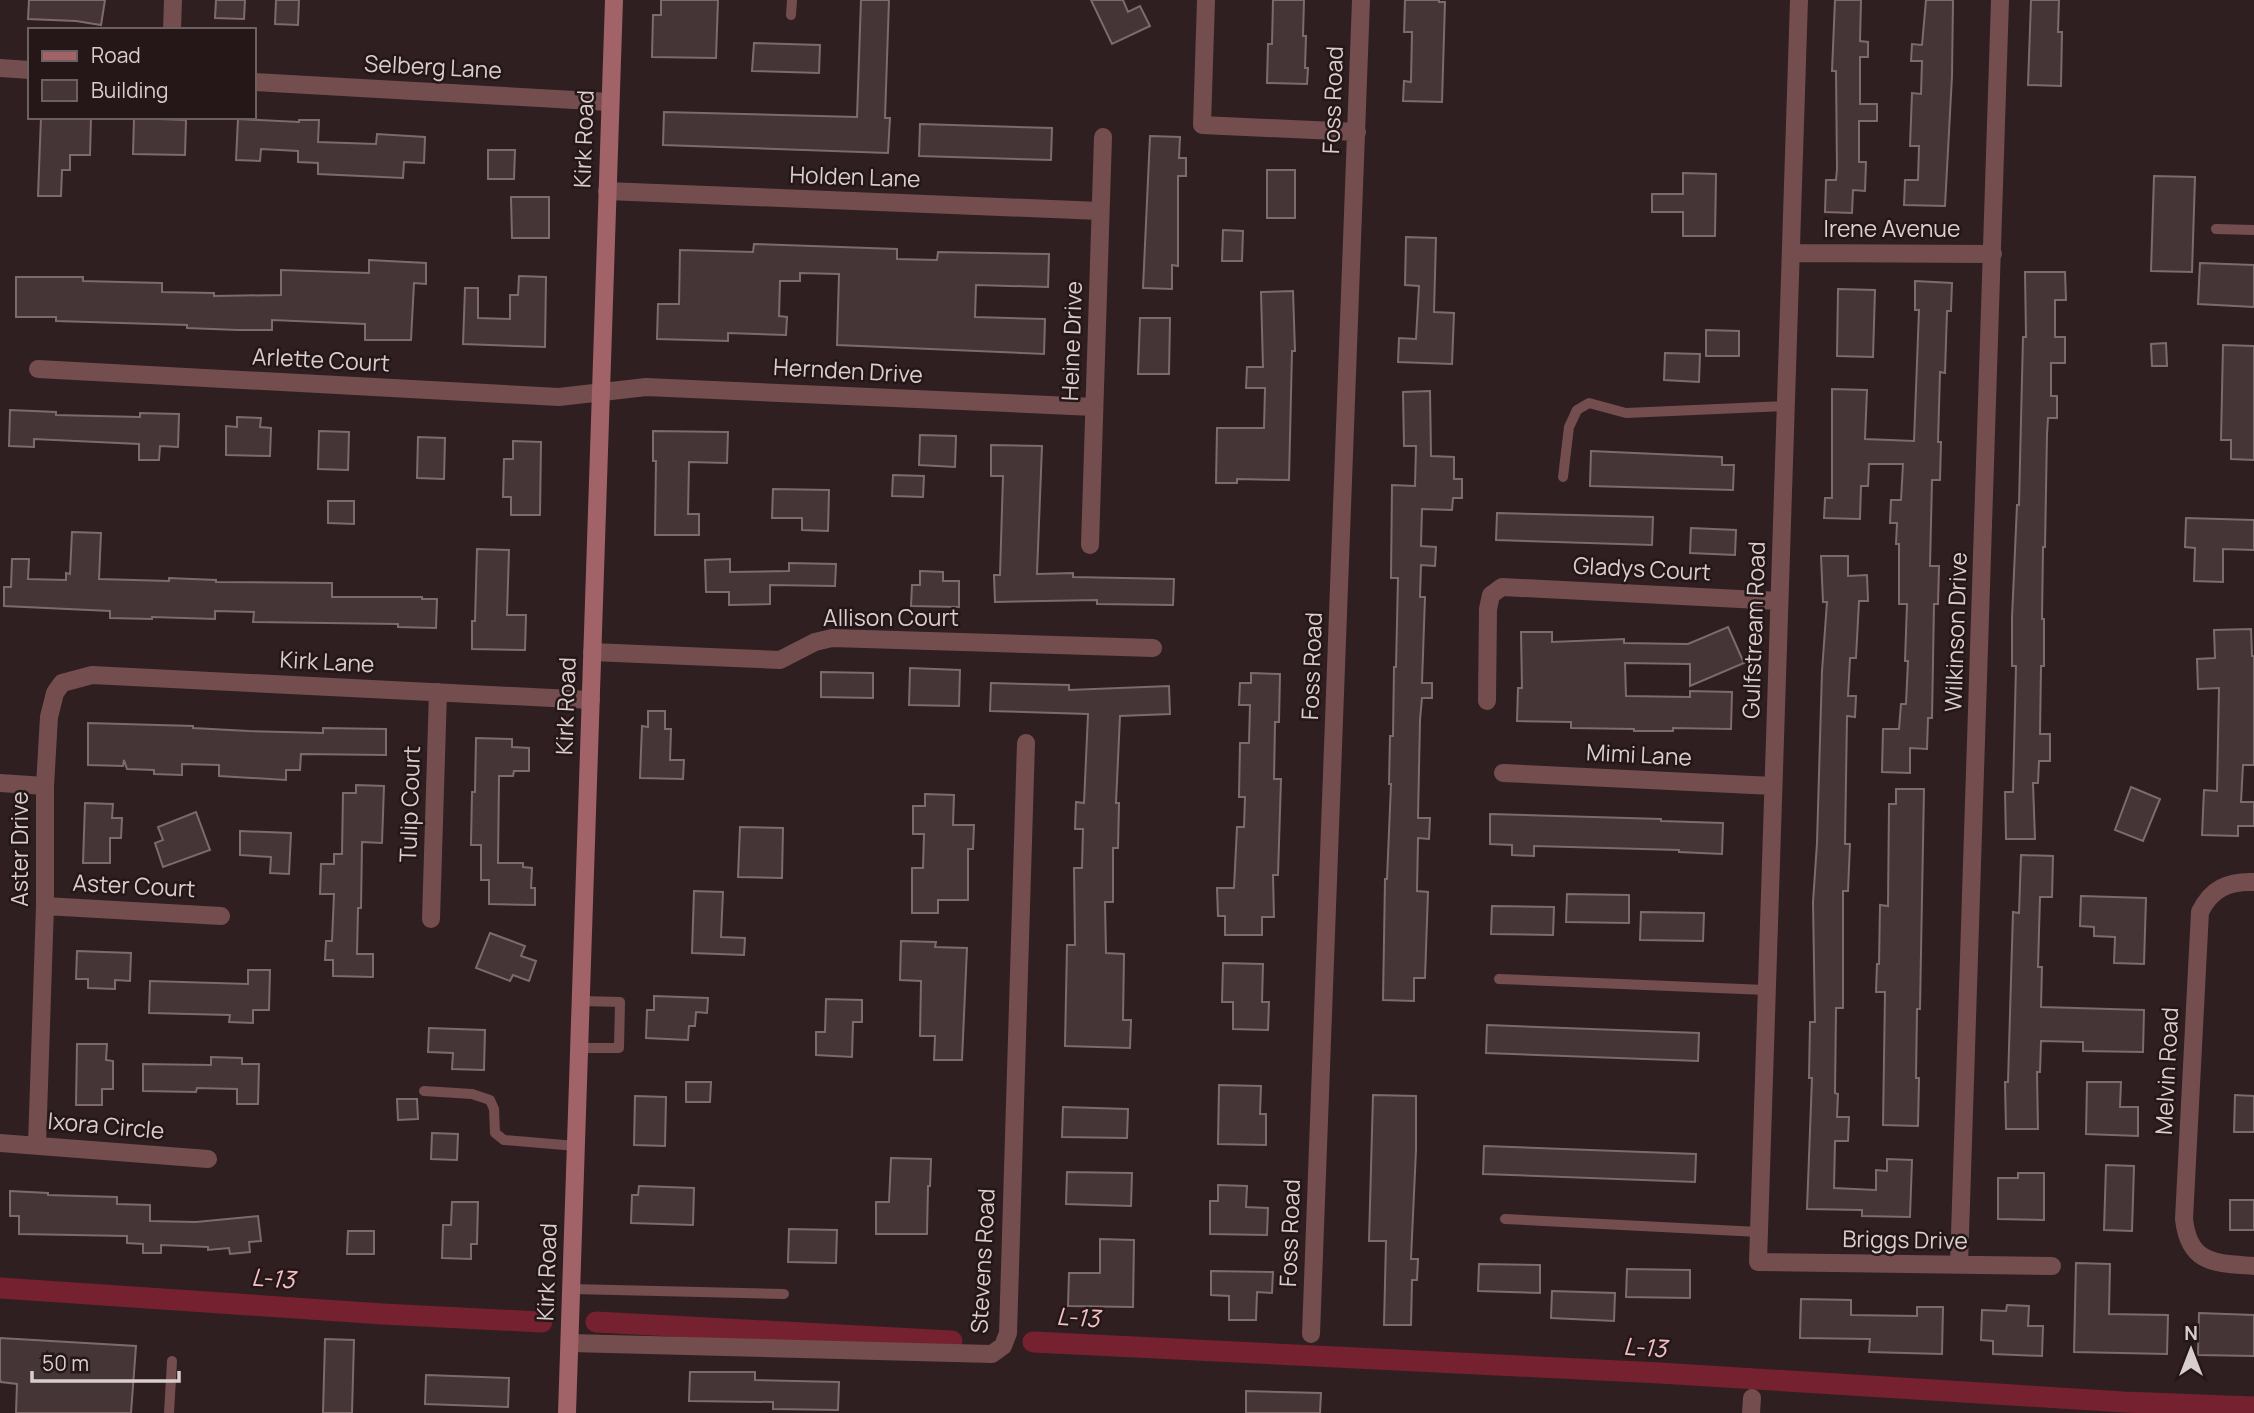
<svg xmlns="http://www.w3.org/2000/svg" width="2254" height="1413" viewBox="0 0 2254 1413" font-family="Manrope,sans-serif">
	<rect width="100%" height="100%" fill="#2f1f20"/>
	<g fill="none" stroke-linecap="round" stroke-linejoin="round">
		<path stroke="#76212f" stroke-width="21" d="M0,1288L383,1314L542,1322
			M596,1322L952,1341
			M1033,1342L1660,1373L2124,1402L2254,1407"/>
	</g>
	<path fill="#463536" stroke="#7e6a6b" stroke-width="2" d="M29,0H105L101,25L76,21L28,19Z
		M216,0H245L244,19L215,18Z
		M276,0H299L298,25L275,24Z
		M661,0H718L716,58L652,57L653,15H661Z
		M861,0H889L885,118H890L888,153L663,145L664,112L857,117Z
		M1091,0H1123L1128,12L1140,6L1150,26L1112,44Z
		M1273,0H1304L1303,36H1306L1305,68H1308L1307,84L1267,83L1268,44H1272Z
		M1405,0H1439V2H1445L1442,102L1403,101L1404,81L1411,82L1412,32H1404Z
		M1835,0H1861L1860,41L1868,42V57H1860V104H1877V121H1859V162H1866L1865,191L1853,190L1852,213L1825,212L1826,180H1836L1837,169L1836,71H1832Z
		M1926,0H1953L1952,76L1945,206L1904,205L1905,180H1918L1919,146H1910L1912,93L1921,94L1922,61H1911L1912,44L1922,45Z
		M2031,0H2059L2058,32H2062L2061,86L2028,85Z
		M754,43L820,45L819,73L752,71Z
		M41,117H91L90,155H70V170H62L61,196H38Z
		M134,118L186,120L185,155L133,154Z
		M238,119L299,122V120H319L318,142L376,144L377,134L425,137L424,163L404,162L403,178L318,174V163L298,162V151L261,149L260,161L236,160Z
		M920,124L1052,128L1051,160L919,156Z
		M1150,136L1180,137L1179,158H1186V176H1178V266L1172,265V289L1143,288Z
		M488,150H515L514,179H488Z
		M1267,170H1295V218H1267Z
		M1683,173L1716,174L1715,236H1683V212H1652V194H1683Z
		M2154,176L2195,177L2192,272L2151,271Z
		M511,197H549V238H512Z
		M1223,230L1243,231L1242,261H1222Z
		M1406,237L1436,238L1434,312L1454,313L1452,364L1398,362L1399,338L1416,339L1419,286L1405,285Z
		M754,244L897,249V259L937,260L938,252L1049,254L1048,287L976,285L975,317L1045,319L1044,354L837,345L839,274L800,273V281H780L779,316L787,317L786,335L728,333V341L657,339L658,304H679L680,250L753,252Z
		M369,260L426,263V284L414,283L411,340H365V324L272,320V330H238L187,328V325L56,321V317H16V277H83V281L162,283V292L214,293V296L281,295V270L369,273Z
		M2200,263L2254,265V307L2198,304Z
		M2025,272H2065L2066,300H2055V337H2065V363H2051V396H2057V418H2048L2047,434L2045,547H2043L2042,619H2044V666H2041L2040,734H2050V761H2039L2038,783H2033L2035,839H2006L2005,792H2013L2016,666H2012V618L2017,505H2019L2023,337H2026Z
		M519,276L546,277L545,347L463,344L465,288H478V318L510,319V295H518Z
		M1915,281L1952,283L1951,311H1947L1945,373L1940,372L1938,442H1941L1940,480H1932L1930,566H1939L1938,604H1934L1932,718H1928L1927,749L1910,748V773L1882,772L1883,729H1899L1901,704H1906L1908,661H1905L1907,604H1899V544H1896L1897,523H1890L1891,500H1901L1903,464H1869L1868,486H1861L1860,519L1824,518L1825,498H1832V389L1867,390L1865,439L1914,441L1919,310H1915Z
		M1838,289L1875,290L1873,357L1837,356Z
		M1293,291L1295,351H1292L1289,480L1237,479V483H1216L1217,428H1264L1265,388H1246L1247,367H1263L1261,292Z
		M1140,318H1170L1169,374H1138Z
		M1706,330L1739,331V356H1706Z
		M2166,343L2167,366H2152L2151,344Z
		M2223,345L2254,346V460L2231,459V440H2221Z
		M1665,353L1700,354L1699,382L1664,380Z
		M1430,391L1431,456L1454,457V479H1462V498H1453L1452,510L1422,509L1421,546L1436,547L1435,566L1421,565L1420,597H1425L1422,683H1432V698H1422L1420,720L1418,818H1430L1429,839L1418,838L1417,891L1428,892L1425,978H1414V1001L1383,1000L1385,879H1387L1391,784H1389L1390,736H1393L1394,667H1396L1398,578H1391L1392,485L1415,486L1416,446H1404L1403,392Z
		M10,410L56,412V415L140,417V413L179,414L178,447L160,446L159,460H139V444L34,439V447L9,446Z
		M237,417L261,418L260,427L271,428L270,456L226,455V426L237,427Z
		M319,431L349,432L348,470L318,469Z
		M653,431L728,432L727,463L689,462L688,514H699V535H655L656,461H653Z
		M920,435L956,436L955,467L919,465Z
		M418,437L445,438L444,479L417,478Z
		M513,441L541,442L540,515H511V497H503L504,459H513Z
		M991,445L1042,446L1037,574L1073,573V577L1174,579L1173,605L1097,604V600L995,602L994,575H1000L1003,476H991Z
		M1591,451L1722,457V465H1734L1733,490L1590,486Z
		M893,475L924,476L923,497L892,496Z
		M773,489L829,490L828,531L802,530V518H772Z
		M328,501H354V524L328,523Z
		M1497,513L1653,517L1652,545L1496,540Z
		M2186,518L2254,520V550L2223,549V582L2194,581L2195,548L2185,547Z
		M1691,528L1736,530L1735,555L1690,553Z
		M72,532L101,533L99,579L169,581V578L216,580V582L332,583V597H422V599H437L436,628L398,627V624L253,622L254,612L215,611V619L152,617V619L110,618V611L4,606V587H11L12,559H29L28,579L66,580V573L70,574Z
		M477,549L509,550L507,615H526L525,650L472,649V621H475Z
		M1821,556H1848V576L1867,575L1868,601H1859L1856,658H1850L1848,696H1856L1855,717L1847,716L1845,844H1850L1848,891H1843V1008H1836L1835,1093L1838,1094L1837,1117H1849L1848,1141H1835L1834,1188L1876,1190V1170L1887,1171V1159L1912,1160L1910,1217L1862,1216V1210L1807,1209L1812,1078H1809L1810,1022H1815L1813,902L1817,843L1822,671L1827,602H1823Z
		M730,559V572L789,571V563L836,564L835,586L770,585V604L729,605V592H706L705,560Z
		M920,571L943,572V581H959V607L911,606L912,585H920Z
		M1728,627L1744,663L1690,686V664L1625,663L1626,696L1690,697V691L1732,692L1731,729L1673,728V731H1634V729L1571,728V722L1517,721L1518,688H1522L1521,632H1552V642L1624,639V643L1688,644Z
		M2251,629L2252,656H2254V765H2243L2241,802H2254V826H2238V836L2202,835L2204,790L2217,791L2219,688L2198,689L2197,659L2215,658L2214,630Z
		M910,668L960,670L959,706L909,705Z
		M821,672L873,673V698L821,697Z
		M1251,673L1280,674L1279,722H1275L1274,779H1281L1278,875H1273L1274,917H1262V935H1225V916H1218L1217,888H1234L1237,827H1244L1245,797H1239L1240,743H1249L1250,705H1239L1240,683H1251Z
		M991,683L1069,685V690L1169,686L1170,714L1120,716L1116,803H1119L1118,848H1113V902H1105L1106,953L1124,954L1123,1020H1131L1130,1048L1065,1046L1067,945H1075L1074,868H1082L1083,829H1075L1076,802L1084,803L1088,714L990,711Z
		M648,711H665V729H671L670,760H684L683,779L640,778L642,726L648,727Z
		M88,723L193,726V728L249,731L323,733V728L386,729V755L301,754L300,770H286V780L219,776V765L182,764V775L154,774V770L127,769L124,760L123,766L88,765Z
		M476,738L512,739V747L529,748V771H514L513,776H499L498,863H523V867L532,868L531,888H535V905L489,904V880H481V845H471L472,792H475Z
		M356,785L384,786L382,843L362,842L361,908H358L357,954H373V977L333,976V960H325L326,941H332L334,894H320L321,864H334V854H342L343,793H356Z
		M2131,787L2160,799L2143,841L2115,830Z
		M1896,789H1924L1921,952L1920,1009H1917L1916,1078H1919L1918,1126L1883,1125L1885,992H1876L1877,964H1879L1880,905L1888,906L1889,804H1896Z
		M925,794L954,795L953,825H974L973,849H968V900H938V913H912V868H923L924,834H913V806H925Z
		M85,803L113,804L112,818H122L121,838H110V863H83Z
		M196,812L210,850L163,867L155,843L163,840L158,827Z
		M1490,814L1661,819V821L1723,823L1722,854L1679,852V850L1534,846V856L1512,855V845L1490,844Z
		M740,827L783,828L782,878L738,877Z
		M240,831L291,833L289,874L270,873L271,857L240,855Z
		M2021,855L2053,856L2052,897H2040L2038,967H2042L2041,1007L2144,1010L2143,1052L2083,1051V1042L2041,1041L2040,1072H2037L2038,1129H2006L2005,1082H2008L2013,912L2019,913Z
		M694,891L723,892L721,937L745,938L744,955L692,953Z
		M1567,894L1629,895V923L1566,922Z
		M2081,896L2146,898L2144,964L2114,963L2115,937L2094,936V927L2080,926Z
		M1492,906L1554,907L1553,935L1491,934Z
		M1641,912L1704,913L1703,941L1640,940Z
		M490,933L525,946L521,956L536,961L529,981L513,975L510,981L476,968Z
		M901,941L936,942L935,947L967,948L962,1060H934L935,1036H920L921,981L900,980Z
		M77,951L131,953L130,981L115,980V989L88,988V979H76Z
		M1223,963L1263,964L1262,1002H1269L1268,1030L1233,1029V1002H1222Z
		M248,970H270L269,1010H253V1023L229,1022L230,1015L149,1013L150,981L248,984Z
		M654,996L708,998L707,1013L696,1012L695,1026H689L688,1040L646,1038L647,1010H654Z
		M826,999L862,1000V1022H853L852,1057L816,1055V1032H825Z
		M1487,1025L1699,1033L1698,1061L1486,1053Z
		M429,1028L485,1030L484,1070L452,1069L453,1053L428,1052Z
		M77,1044H107L106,1060L113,1061V1089H102V1105H76Z
		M211,1057L242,1058V1064H259L258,1104H237V1089L197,1088L196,1092L143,1091V1064L211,1065Z
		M686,1082H711L710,1102H686Z
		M2087,1082H2121L2120,1107H2138V1136L2086,1134Z
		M1219,1085L1261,1086L1260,1114H1266V1145L1218,1144Z
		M1373,1095L1416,1096V1150L1411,1259H1418L1417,1280H1412L1411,1325H1384L1386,1241H1369Z
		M2235,1095L2254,1096V1132H2234Z
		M635,1096L666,1097L665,1146L634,1145Z
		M397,1099H417L418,1119L398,1120Z
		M1063,1107L1128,1109L1127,1138L1062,1137Z
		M432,1133L458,1134L457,1160L431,1159Z
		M1484,1146L1696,1154L1695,1182L1483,1174Z
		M891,1158L931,1159L930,1186H928L927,1234H876V1202H889Z
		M2106,1165L2134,1166L2132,1231L2104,1230Z
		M1067,1172L1132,1173L1131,1206L1066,1204Z
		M2018,1173H2044V1220L1998,1219V1178H2018Z
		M1218,1185L1247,1186L1246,1207L1268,1208L1267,1235L1210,1234V1201H1218Z
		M639,1186L694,1188L693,1225L631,1223L632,1195H638Z
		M10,1191L48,1193V1195L117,1197V1204L150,1205V1221L196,1222L258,1216L261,1241L249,1242L250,1252L230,1254L229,1248L208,1250V1247L161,1245V1253H143V1244L127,1243V1236L19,1234V1216H10Z
		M2230,1200H2254V1230H2230Z
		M452,1202H478L477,1244H471V1259L442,1258L443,1225H451Z
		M789,1229L837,1230L836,1263L788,1262Z
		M348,1231H374V1254H347Z
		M1100,1239L1134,1240L1133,1307L1068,1306L1069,1273H1100Z
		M2076,1263L2110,1264L2109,1314L2168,1315L2167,1354L2074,1352Z
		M1479,1264L1540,1265V1293L1478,1291Z
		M1627,1269L1690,1270V1298L1626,1297Z
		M1211,1271L1273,1272L1272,1293L1257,1292L1256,1320H1229V1296L1211,1295Z
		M1552,1291L1615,1293L1614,1321L1551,1318Z
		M1801,1299L1851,1300V1315L1917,1316V1307H1943L1942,1354L1869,1352L1870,1339L1800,1338Z
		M2007,1305L2029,1306L2028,1326H2043L2042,1356L1993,1354V1341L1981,1340L1982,1310L2006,1311Z
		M2199,1313L2254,1315V1356L2198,1355Z
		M0,1338L136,1346L131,1413H16L17,1384L1,1382L0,1379Z
		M325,1339L354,1340L352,1413H323Z
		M690,1372H755V1380L839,1382L838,1410L773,1409V1402L689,1401Z
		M426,1375L509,1378L508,1407L425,1404Z
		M1246,1391L1321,1393L1320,1413H1246Z"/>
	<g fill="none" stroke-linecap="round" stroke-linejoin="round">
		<path stroke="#744d4f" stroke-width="10" d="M791,15L792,0
			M2216,229L2254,230
			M1563,477L1569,427L1577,410L1589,403L1626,413L1786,406
			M1499,979L1766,990
			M579,1048H619L620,1002L581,1001
			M424,1091L472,1094L490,1100L494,1109L495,1133L504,1140L576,1146
			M1505,1219L1759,1232
			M571,1289L784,1294
			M169,1413L172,1361"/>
		<path stroke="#744d4f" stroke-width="18" d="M1206,0L1202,125L1357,132
			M1799,0L1758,1262L2052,1266
			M172,30L173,0
			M0,68L30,70
			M254,82L610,102
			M607,191L1100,211
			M1791,253L1993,254
			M38,369L559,397L646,387L1094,407
			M1090,545L1103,137
			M592,652L780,660L815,642L832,638L1153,648
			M1487,701L1488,609L1491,595L1502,587L1779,601
			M1503,773L1773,786
			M0,783L45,786
			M2254,882C2228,881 2211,889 2200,912L2184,1219C2189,1265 2216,1263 2254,1266
			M45,906L221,916
			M431,919L438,692
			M0,1143L208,1159
			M37,1145L45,906V786L49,717L55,693L62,683L92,675L591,700
			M1959,1265L2000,0
			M1311,1334L1361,0
			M570,1343L992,1354L1003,1346L1008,1333L1026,743
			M1751,1413L1752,1398"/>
		<path stroke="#a16367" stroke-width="18" d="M567,1413L614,0"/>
	</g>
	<g text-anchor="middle" stroke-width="5" stroke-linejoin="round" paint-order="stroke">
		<g font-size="23" fill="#d9cece" stroke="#251617">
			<text transform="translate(433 67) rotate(3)" y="8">Selberg Lane</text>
			<text transform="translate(1333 100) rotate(-88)" y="8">Foss Road</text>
			<text transform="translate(584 139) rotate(-88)" y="8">Kirk Road</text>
			<text transform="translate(855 177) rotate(2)" y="8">Holden Lane</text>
			<text x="1892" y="237">Irene Avenue</text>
			<text transform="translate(1072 341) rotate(-88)" y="8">Heine Drive</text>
			<text transform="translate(321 360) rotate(3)" y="8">Arlette Court</text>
			<text transform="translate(848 371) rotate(3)" y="8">Hernden Drive</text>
			<text transform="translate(1642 569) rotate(3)" y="8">Gladys Court</text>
			<text x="891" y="626">Allison Court</text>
			<text transform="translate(1754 630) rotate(-88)" y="8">Gulfstream Road</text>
			<text transform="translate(1956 632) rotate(-88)" y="8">Wilkinson Drive</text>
			<text transform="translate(327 662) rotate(3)" y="8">Kirk Lane</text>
			<text transform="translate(1312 666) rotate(-88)" y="8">Foss Road</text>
			<text transform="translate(566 706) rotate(-88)" y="8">Kirk Road</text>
			<text transform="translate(1639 755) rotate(3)" y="8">Mimi Lane</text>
			<text transform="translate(410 804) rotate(-88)" y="8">Tulip Court</text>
			<text transform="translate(20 849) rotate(-90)" y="8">Aster Drive</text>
			<text transform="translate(134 886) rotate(3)" y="8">Aster Court</text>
			<text transform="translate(2167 1071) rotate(-87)" y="8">Melvin Road</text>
			<text transform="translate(106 1126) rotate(5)" y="8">Ixora Circle</text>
			<text transform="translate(1290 1233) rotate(-88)" y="8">Foss Road</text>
			<text transform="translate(1905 1240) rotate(1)" y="8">Briggs Drive</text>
			<text transform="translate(983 1261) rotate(-87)" y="8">Stevens Road</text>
			<text transform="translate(547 1272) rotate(-88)" y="8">Kirk Road</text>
		</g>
		<g font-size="24" font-style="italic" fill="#f6c2c4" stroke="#251617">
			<text transform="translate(273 1279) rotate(4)" y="8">L-13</text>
			<text transform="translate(1078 1318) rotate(3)" y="8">L-13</text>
			<text transform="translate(1645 1348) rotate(3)" y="8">L-13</text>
		</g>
	</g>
	<rect x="28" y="28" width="228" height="91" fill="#251617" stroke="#6d6060" stroke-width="2"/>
	<rect x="42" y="51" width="35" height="10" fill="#a16367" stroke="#6d6060" stroke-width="2"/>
	<text x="91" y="63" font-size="21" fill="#d9cece">Road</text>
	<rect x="42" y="80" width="35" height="21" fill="#463536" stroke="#6d6060" stroke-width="2"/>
	<text x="91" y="98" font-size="21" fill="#d9cece">Building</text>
	<g transform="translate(2191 1350)" stroke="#251617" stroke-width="5" paint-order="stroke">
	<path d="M0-5L12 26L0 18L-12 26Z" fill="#d9cece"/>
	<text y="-10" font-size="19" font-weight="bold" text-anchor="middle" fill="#d9cece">N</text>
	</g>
	<path d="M32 1371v10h147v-10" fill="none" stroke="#d9cece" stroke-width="3.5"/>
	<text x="42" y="1371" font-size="21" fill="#d9cece" stroke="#251617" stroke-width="5" paint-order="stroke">50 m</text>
</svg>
